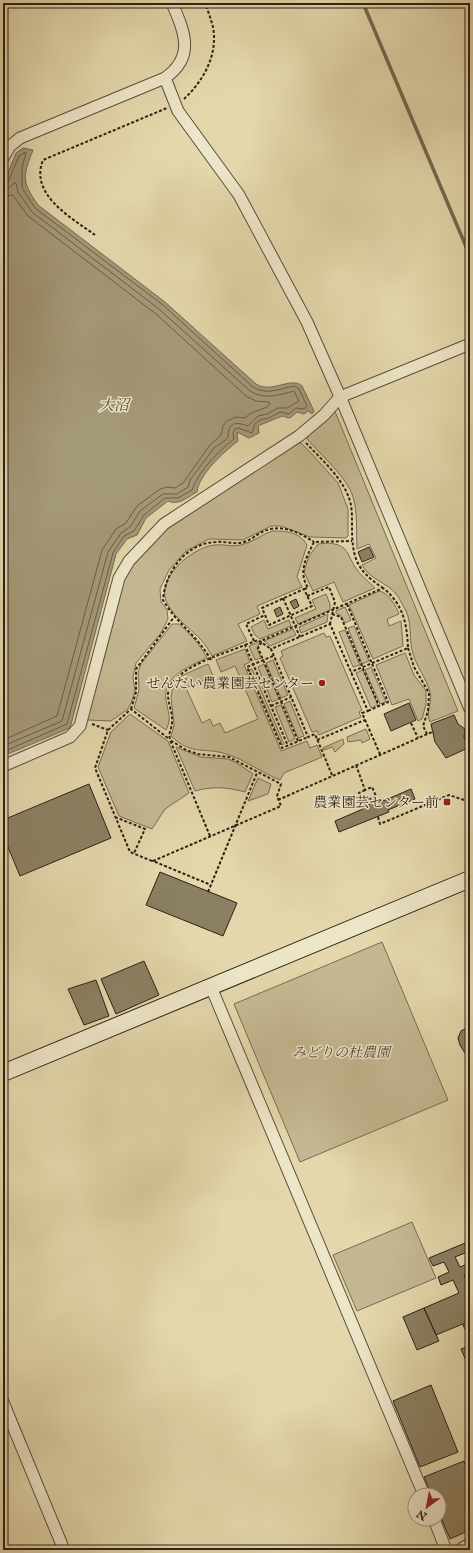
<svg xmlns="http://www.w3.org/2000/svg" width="473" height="1553" viewBox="0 0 473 1553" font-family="'IM FELL English','Noto Serif JP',serif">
	<rect width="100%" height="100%" fill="#e3d7ab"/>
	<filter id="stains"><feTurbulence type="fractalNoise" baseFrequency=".005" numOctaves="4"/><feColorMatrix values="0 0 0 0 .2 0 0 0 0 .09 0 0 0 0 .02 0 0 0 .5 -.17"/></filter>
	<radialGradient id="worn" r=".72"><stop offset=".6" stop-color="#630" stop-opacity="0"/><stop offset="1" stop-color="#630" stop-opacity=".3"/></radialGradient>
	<path fill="#c4b892" stroke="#786c54" d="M334,409L458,711L430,722C425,712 433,702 430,692C426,677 415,665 412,650C409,637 412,624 406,611C403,606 400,599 397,595C387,582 370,580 362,565L376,558L369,544L357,549C356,532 358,513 353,497C347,477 321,455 307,439L309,434Z
		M297,442L301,443L309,451L338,483L348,509V536L346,538L310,537L281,526H271L243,540L209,539L186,551L169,570L160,589L161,602L167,610L168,619L161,633L136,663L133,677L135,691L131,703L128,709L111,721L88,720L86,715L105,655L123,577L166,527Z
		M272,531C286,531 300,532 307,545L297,577L302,587L257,606L260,614L238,624L247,641L212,656C209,651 206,645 202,641C191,629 177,620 168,605C153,580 191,548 214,545C223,544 232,547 241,545C253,542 261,535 272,531Z
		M328,543C348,545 346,552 355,567C360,575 368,581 375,588L343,602L334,582L313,591L304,572L309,556L318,544Z
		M379,591C388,592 396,606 399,614L387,619L389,626L401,621L403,646L373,659L349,605Z
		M326,594L330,604V610L298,624L295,618L316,609L312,600Z
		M345,607L351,620L345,623L341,616L336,613V611Z
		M328,614L327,622L301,633L299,627Z
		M264,620L268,629L289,620L291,626L260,639L255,635L251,627Z
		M172,624H179C190,634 200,644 207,658C190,666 162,676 166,700C168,712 172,719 166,730L134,708L139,690L138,672L141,664Z
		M354,626L369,661L362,664L348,628Z
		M293,629L296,635L270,646L264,641Z
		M345,630L360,665L353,667L339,632Z
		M324,633L326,637L330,636L362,710L359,712L361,717L319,735L317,731L312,732L280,658L283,656L281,651Z
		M258,642L260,643L257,648L261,658L255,660L249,646Z
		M245,649L250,662L244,665L281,751L307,741L310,748L317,745L322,757L284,773L280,780C262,773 247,761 229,755C206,746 193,757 171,736L174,725L171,697L172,691L181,676L208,664L213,676L186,688L202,723L210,719L213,726L220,723L225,733L258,719L235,666L221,672L216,660Z
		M405,653L414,675L426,691V704L422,719L418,721L409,699L392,705L376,665Z
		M273,660L288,695L281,698L266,663Z
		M264,664L279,699L272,702L258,667Z
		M371,667L386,702L380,704L365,670Z
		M252,669L284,744L282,745L249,670Z
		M363,670L378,705L371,708L356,673Z
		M290,701L304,736L298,738L284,704Z
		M281,705L295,739L289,742L275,707Z
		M130,714L168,741L189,793L165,809L152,829L119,816L98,767L111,732Z
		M366,729L370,739L362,743L361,740L348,742L347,737Z
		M343,739L344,744L335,752L332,747L324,750L323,748Z
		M176,747L201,757L228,759L237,763L253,774L245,792C227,787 213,786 195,791Z
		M258,778L271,784L268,794L248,801Z
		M382,942L448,1100L300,1162L234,1004Z
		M412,1222L436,1278L357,1311L333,1255Z"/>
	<path fill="#a49978" stroke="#746950" d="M23,148L33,150C23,176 21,181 38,205L165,302L256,384C272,394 291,376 302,386L314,411L312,414L308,411L304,414L297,412L290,418C285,418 284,415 280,417C277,418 260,425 258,426L259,433L249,438L237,432L238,441C224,452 199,474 197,492C188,497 178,506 168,501L146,518L137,535L127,539L116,554L70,728L3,756V185L16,153Z"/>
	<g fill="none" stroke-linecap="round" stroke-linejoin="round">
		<path stroke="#685d46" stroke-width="1" d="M3,185L8,182L19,156L26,152L22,168V188L35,208L163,305L253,387C268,396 280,388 295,386L299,389L307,406L304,409L296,408L289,414L280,412L269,418L260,420L255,424L252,433L239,428L235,429L233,433L234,439C218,452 199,470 192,490L178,498H165L144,515L134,531L124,536L113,553L67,724L3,752
			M3,190L9,188L14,183H16L18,192L32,212L159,309L250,391C265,400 279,395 294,391L299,401L287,408H278L267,414L258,416L248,426C236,422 228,421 228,438L214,448L190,480L188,487L177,494H163L140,511L130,527L121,533L108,552L62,721L3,746
			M3,196L13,195L28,216L156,314L246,396L256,401L269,402L270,404C264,411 254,409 245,418L236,417L227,421L223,426L221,435L210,445L183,483L175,488L167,487L160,489L137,506L126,523L116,529L102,550L57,716L3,740"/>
		<path stroke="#746950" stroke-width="3.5" d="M363,3L470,256"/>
	</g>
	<path fill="#8b8063" stroke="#2b2115" d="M369,547L374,557L362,562L358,552Z
		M296,599L299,606L294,609L290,602Z
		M280,607L283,614L277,617L274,610Z
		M409,703L416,720L391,731L384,714Z
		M454,715L458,724L465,729L464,737L468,748L446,758L435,742L431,724Z
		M89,784L111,838L20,876L3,835V820Z
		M411,789L415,799L388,810L389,812L339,832L335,821L363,809L362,807L382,799L383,801Z
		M160,872L237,903L223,936L146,905Z
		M144,961L159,995L116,1014L101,979Z
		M96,980L109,1016L84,1025L68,989Z
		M470,1026V1061L460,1045L458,1038L461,1031Z
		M470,1241V1251L455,1257L460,1267L470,1263V1273L464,1275L470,1288V1321L436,1335L424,1308L459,1293L453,1280L441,1285L438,1277L449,1272L444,1262L433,1266L429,1258Z
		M424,1308L439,1341L417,1350L403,1317Z
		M470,1322V1340L463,1325Z
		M470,1346V1370L461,1349Z
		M431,1385L458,1452L420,1467L393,1401Z
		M464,1461L470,1476V1530L450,1539L439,1513V1495H432L424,1477Z"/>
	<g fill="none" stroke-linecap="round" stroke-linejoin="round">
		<g stroke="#594e3a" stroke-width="13">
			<path id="street" d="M165,78L178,111L239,195L307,322L342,401L470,709
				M3,158L10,146L20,138L165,78C195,57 185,33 172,3
				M3,766L70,737L80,726L119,578L129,561L164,524L299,436L324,415L340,397L470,344
				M211,987L424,1495
				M3,1402L64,1550
				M434,1519L446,1550"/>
		</g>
		<g stroke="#2b2115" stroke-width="18">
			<path id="secondary" d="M3,1073L470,879
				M464,1550L470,1547"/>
		</g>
		<path stroke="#2b2115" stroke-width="2" stroke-dasharray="3 2" stroke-linecap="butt" d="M184,99C204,80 218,55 213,27C211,19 208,11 205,3
			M95,235C72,218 29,195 43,160L167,108
			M306,443C322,460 343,478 350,501C352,508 352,516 352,523C352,555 354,569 383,588
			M304,589L308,588C298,572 306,558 314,542L352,541
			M307,596L329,587L335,602L330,624
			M283,598L300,637
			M347,604L388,702L368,711
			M332,614L341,617L379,706
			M254,641L246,624L265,615L269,625L312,606L304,589L262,608L265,615
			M245,645L258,640L271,649
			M408,648L414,667L429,693L428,711L423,726L427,734
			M273,656L247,667L282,748L308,737
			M211,660C197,635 177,624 163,600C165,572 186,543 216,542C226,541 235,545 244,542C251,540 256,535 262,532C280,523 299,532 314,542
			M271,706L291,697
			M131,709L136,692V669L174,617
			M411,723L418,738
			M92,724L108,730
			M170,739C168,732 172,729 172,722C173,713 168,704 168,694C170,668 224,654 245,645L288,746
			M317,740L365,720
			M298,741L258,648L263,640L383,588C403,604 407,623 408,648L351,672
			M356,765L365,790L372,787L376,796L370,798L372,803
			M332,775L315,734L308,737L271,649L330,624L368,711L362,713L380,754
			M365,790L359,793L362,801L370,798
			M278,800L432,732L434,733
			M115,817L145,829L134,853
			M378,817L380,824L449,795L470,802
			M210,836L170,740L186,750L198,754L229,757L281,784L277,796L281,806L153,861L211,885
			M152,861L130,852L95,768L108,730L131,709L169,739
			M208,892L257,773"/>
		<use href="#street" stroke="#ede5c8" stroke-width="11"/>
		<use href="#secondary" stroke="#ede5c8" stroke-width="16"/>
	</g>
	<g fill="#8f2418" stroke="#ede5c8" stroke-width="1.5">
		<circle cx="322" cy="683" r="4"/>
		<rect x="443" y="798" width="8" height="8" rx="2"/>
	</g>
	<g text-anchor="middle" stroke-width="3" stroke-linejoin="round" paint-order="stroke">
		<g font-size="14" fill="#2b2115" stroke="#ede5c8" text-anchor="end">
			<text x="314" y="688">せんだい農業園芸センター</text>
			<text x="439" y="807">農業園芸センター前</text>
		</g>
		<g font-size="14" font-style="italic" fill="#514734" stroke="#ede5c8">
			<text x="341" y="1057">みどりの杜農園</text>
		</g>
		<g font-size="15" font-style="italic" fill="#554b38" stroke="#ede5c8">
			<text x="114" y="410">大沼</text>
		</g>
	</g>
	<rect width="473" height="1553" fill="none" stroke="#e3d7ab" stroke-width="16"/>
	<rect x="4" y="4" width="465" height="1545" fill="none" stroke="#2b2115" stroke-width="2"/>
	<rect x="8" y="8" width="457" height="1537" fill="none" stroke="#2b2115"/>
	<g transform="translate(427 1507) rotate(212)"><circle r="19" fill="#ede5c8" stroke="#9f9780"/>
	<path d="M0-3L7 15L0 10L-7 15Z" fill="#8f2418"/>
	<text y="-6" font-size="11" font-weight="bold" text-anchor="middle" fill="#2b2115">N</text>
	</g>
	<rect width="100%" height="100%" filter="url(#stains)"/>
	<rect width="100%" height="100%" fill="url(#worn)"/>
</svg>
